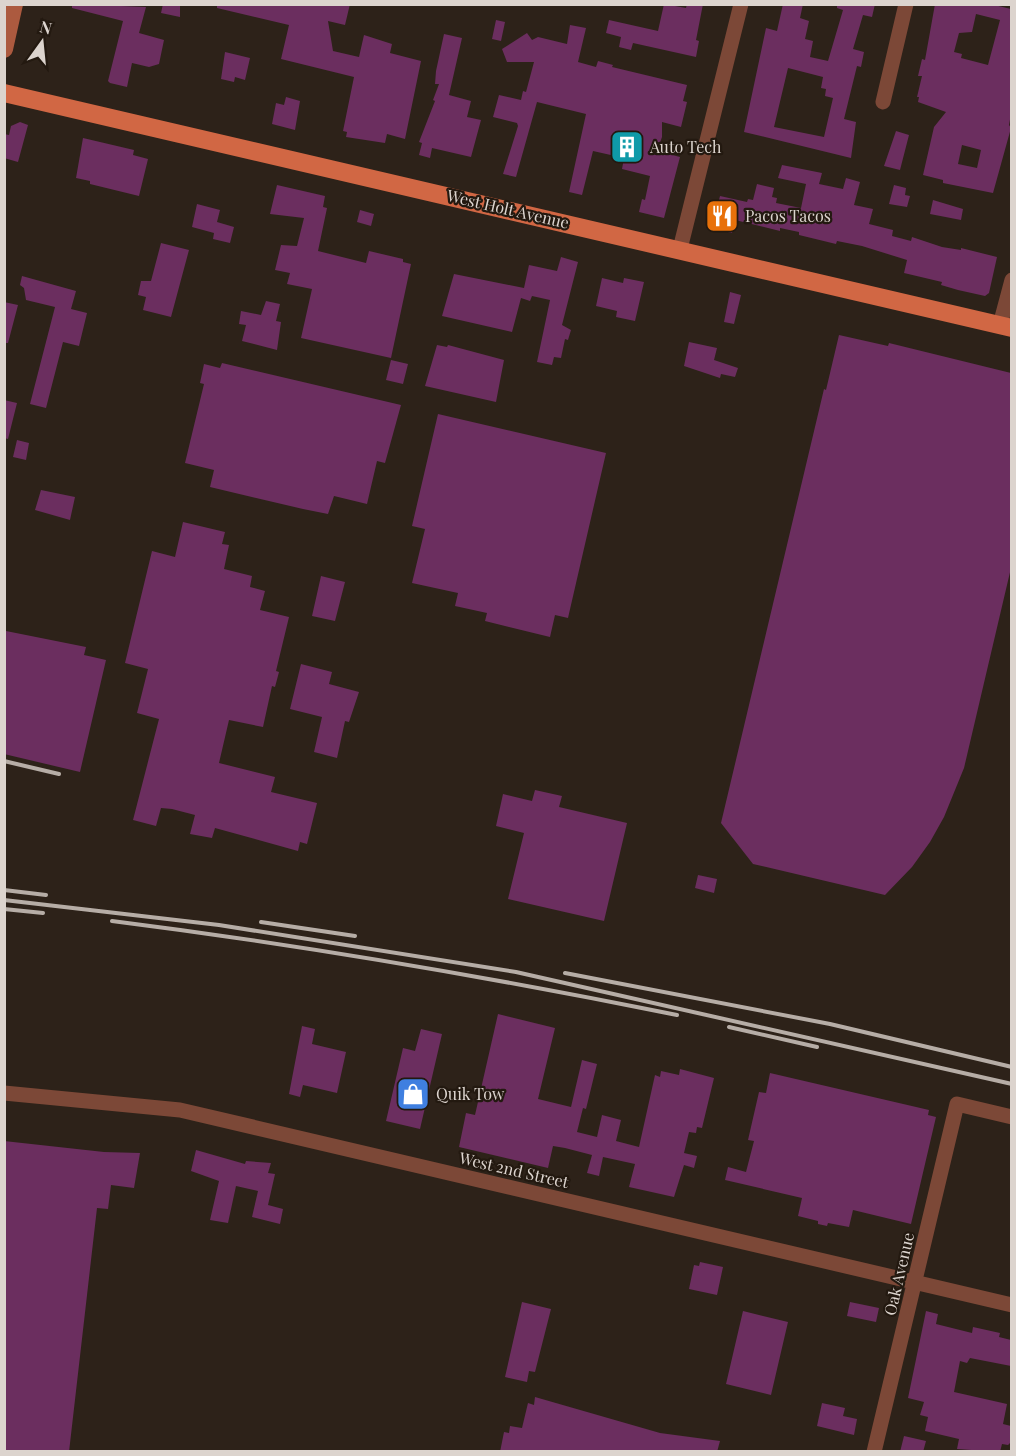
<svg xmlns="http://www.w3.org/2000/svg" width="1016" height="1456" viewBox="0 0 1016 1456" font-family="'Playfair Display',serif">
	<rect width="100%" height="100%" fill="#2d2219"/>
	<path fill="#6b2e5f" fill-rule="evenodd" d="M72,4L146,7L139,33L164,40L159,64L149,67L132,63L127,87L110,83L108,81L123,21L72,8Z
		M163,4H180V17L161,13Z
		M217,4H350L345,25L328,21L333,51L359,57L364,35L392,44L390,53L421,61L405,139L387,134L385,143L346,137L347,132L343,131L354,77L281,59L289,25L217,8Z
		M664,4L686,8L687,4H703L696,40L699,41L696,57L633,43L631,50L619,47L621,37L606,33L609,20L658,31Z
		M783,4H803L800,18L809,21L805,39L813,41L810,57L828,61L843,10L837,8V4H875L872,17L863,15L853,49L864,52L861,67L857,66L844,119L856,122L851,158L744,132L766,28L777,31ZM788,68L823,77L821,88L826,89L825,96L833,98L824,137L774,127Z
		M935,4H990L1011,9V114L1009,125L1011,128L993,193L943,183V180L923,175L934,127L946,112L918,102L919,97H917L922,76H918L922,59L925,60ZM976,14L1000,20L988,65L961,58L962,54L954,52L959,33L972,32ZM962,145L981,150L977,168L958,164Z
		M496,20L505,22L501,41L492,39Z
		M570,25L586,28L578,62L596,67L598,61L613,65L612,67L687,85L683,101L687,102L681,127L662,122V137L657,151L680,157L664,218L639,212L642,199L645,200L650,176L622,169L624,158L593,151L582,195L569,192L586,114L537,102L516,177L503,174L518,126L517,123L493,117L499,95L521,100L523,91L526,92L534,62H507L502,49L527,33L532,40L538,37L567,44Z
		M444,34L462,38L449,95L471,101L467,117L481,120L471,157L432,148L430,158L419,155L422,143L419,142L435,101L433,100L439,84H435L436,71Z
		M225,52L250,58L245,80L235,77L234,82L221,79Z
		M286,97L300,101L295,130L272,124L276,103L284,105Z
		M20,122L28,125L18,162L4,158V134L9,135L11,126Z
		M896,131L909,135L900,170L884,166Z
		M83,138L134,150L133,155L148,159L139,196L90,184V181L76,178Z
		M782,165L822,173L819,184L843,189L846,178L860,182L854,205L873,209L869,224L893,230L892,236L911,241L912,237L942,247L961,250V248L997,257L989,293L985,296L958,290L941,285L942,282L904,273L907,260L862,246L837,241L836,244L799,235V232L780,228V231L735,220L732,233L706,227L711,207L717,208L720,196L747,202L748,199L753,200L757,184L774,188L772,197L777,198L776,203L801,208L806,184L778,178Z
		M277,185L325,196L323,207L327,208L318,251L366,263L369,251L403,259V262L411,264L391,358L301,338L312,289L287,284L290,273L275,270L281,245L297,246L304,218L270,214Z
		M894,185L906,188L905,195L910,196L907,207L889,204Z
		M933,200L963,209L961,220L930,214Z
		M197,204L220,210L217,222L234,227L230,243L213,239L214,233L192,227Z
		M360,210L374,214L371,226L357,222Z
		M161,243L189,250L171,317L143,310L146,297L138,295L141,281H151Z
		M561,257L578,262L562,325L571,330L568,340L565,339L561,358L554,357L552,365L537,362L550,300L532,296L530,301L521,298L512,332L442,316L454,274L524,288L529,265L557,271Z
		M22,276L76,291L71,309L87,313L79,346L63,342L46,408L30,404L55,307L26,300L24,288L20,285Z
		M602,278L623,283L624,278L644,282L635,321L616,317L617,311L596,306Z
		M730,292L741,295L734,324L724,322Z
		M266,301L280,304L276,321L281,322L277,350L242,341L246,325L239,324L241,311L261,315Z
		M4,302L18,305L8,343H4Z
		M839,335L888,346L889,343L1011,373V568L964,768L944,817L930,842L912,867L885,895L753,864L721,823L824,389L826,390Z
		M689,342L717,348L714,360L738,368L735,377L721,374L720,378L684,366Z
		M437,345L447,347L448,345L504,360L496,402L425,386Z
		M391,360L408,364L403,384L386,380Z
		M222,363L401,405L385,463L377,461L367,504L334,496L328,514L303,509L210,487L214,470L185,463L204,384L200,383L204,364L220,368Z
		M4,400L17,403L8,439L4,438Z
		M438,414L606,453L568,618L555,615L550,637L485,621L487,613L455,606L458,593L412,583L425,529L412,526Z
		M17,440L29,443L26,460L13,457Z
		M41,490L75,497L70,520L35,510Z
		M183,522L225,532L222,544L229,545L224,569L252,576L250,587L265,591L260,610L289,617L276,671L279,672L275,687L272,686L263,727L229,720L219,763L275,777L271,792L317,803L307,844L300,842L298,851L215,828L212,838L190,834L195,815L172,809L161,808L156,826L133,820L159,719L137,713L148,669L125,663L152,551L175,557Z
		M321,576L345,582L335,621L312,616Z
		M6,631L86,647L84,655L106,660L80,772L4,754Z
		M301,664L332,672L329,684L359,692L349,722L345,721L337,758L314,752L322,717L290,709Z
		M535,790L562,796L559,807L627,823L604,921L508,899L524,833L496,826L503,794L532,801Z
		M698,875L717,879L714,893L695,888Z
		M498,1014L555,1028L538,1099L571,1107L582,1060L597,1064L586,1109L583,1108L577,1132L597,1137L602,1115L621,1120L616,1141L639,1147L655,1075L660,1077L661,1071L679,1075L680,1069L714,1078L702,1128L697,1127L696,1133L689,1132L684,1153L697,1156L694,1168L684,1165L674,1197L629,1187L635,1164L603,1157L599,1176L587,1173L592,1155L565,1148L553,1146L548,1168L459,1147L466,1113L475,1115Z
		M302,1026L315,1029L312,1044L346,1052L337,1093L303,1085L300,1097L289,1094Z
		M421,1029L442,1034L420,1129L386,1121L403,1048L415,1051Z
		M770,1073L929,1110L928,1115L936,1117L911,1224L853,1210L849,1227L828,1223L827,1226L818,1224V1221L798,1216L802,1198L725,1180L728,1167L746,1172L754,1141L748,1140L759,1092L766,1093Z
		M4,1141L104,1152L140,1153L134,1188L111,1185L108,1209L97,1208L69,1452H4Z
		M196,1150L245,1164L246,1161L271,1163L268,1173L275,1174L268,1205L283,1209L280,1224L252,1217L258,1191L236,1186L228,1223L210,1220L219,1181L191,1171Z
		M700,1262L723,1267L717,1295L689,1289L694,1265L699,1266Z
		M522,1302L551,1309L535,1372L529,1371L527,1382L505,1377Z
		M850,1302L879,1308L876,1322L847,1316Z
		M743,1311L788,1322L771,1395L726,1384Z
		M926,1311L938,1314L936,1324L972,1333L973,1327L1000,1333L999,1337L1011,1340V1366L970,1358L967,1363L960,1361L954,1392L1007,1404L1003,1424L1011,1426V1442L1008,1445L1002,1444L1000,1452L957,1449L959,1439L925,1431L928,1417L920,1415L924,1402L908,1398Z
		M535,1397L660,1433L720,1441L717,1452H500L504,1432L509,1433L510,1426L522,1428L528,1403L534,1405Z
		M822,1403L845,1408L843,1416L857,1419L854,1435L817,1426Z
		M904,1436L926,1441L923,1452H900Z"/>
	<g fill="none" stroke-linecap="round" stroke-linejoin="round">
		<path stroke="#7c4837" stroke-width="15" d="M883,102L906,4
			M680,249L741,4
			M1000,325L1012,280
			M4,1093L180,1110L1012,1305
			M874,1452L957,1104L1012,1117"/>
		<path stroke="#ac5a3f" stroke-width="18" d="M4,49L14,4"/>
		<path stroke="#d16744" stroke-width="18" d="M4,93L1012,328"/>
		<path stroke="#b6ada6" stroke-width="4" d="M4,761L59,774
			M4,890L46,895
			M4,900L219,925L516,972L1012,1084
			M4,909L43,913
			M112,921C302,945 489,977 677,1015
			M261,922L355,936
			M565,973L830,1024L1012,1067
			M729,1027L817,1047"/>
	</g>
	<defs>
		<g id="building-square" transform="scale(1.725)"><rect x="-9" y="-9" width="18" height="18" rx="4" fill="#0f9aa8" stroke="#231910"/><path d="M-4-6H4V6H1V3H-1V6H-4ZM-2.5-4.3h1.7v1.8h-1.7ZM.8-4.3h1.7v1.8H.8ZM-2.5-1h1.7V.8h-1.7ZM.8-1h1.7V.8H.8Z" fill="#fff"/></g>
		<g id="restaurant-square" transform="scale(1.725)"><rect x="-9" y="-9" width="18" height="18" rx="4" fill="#e8710a" stroke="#231910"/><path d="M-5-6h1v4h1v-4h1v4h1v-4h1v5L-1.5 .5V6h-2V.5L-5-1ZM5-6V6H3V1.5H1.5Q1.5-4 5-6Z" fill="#fff"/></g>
		<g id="shop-square" transform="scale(1.725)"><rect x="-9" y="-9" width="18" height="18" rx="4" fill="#3f7fe0" stroke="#231910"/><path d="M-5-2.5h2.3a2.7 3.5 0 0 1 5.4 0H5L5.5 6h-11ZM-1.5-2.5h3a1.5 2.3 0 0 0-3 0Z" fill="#fff"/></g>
	</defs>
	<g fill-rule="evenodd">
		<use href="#building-square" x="627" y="147"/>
		<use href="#restaurant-square" x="722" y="216"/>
		<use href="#shop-square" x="413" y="1094"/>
	</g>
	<g text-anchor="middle" stroke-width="4.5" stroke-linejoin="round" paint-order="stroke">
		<g font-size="16" fill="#dcd4ce" stroke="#231910" text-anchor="start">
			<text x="650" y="153">Auto Tech</text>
			<text x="745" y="222">Pacos Tacos</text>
			<text x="436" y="1100">Quik Tow</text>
		</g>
		<g font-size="16" fill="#dcd4ce" stroke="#231910">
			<text transform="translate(508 209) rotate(13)" y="6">West Holt Avenue</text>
			<text transform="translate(514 1170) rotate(13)" y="6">West 2nd Street</text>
			<text transform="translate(899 1274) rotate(-77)" y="6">Oak Avenue</text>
		</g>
	</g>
	<rect width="1016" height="1456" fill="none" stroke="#dcd4ce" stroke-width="12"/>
	<g transform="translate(42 42) rotate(15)" stroke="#231910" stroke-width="4.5" paint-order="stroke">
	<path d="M0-4.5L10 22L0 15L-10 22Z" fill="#dcd4ce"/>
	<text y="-9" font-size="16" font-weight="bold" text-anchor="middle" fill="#dcd4ce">N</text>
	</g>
</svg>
